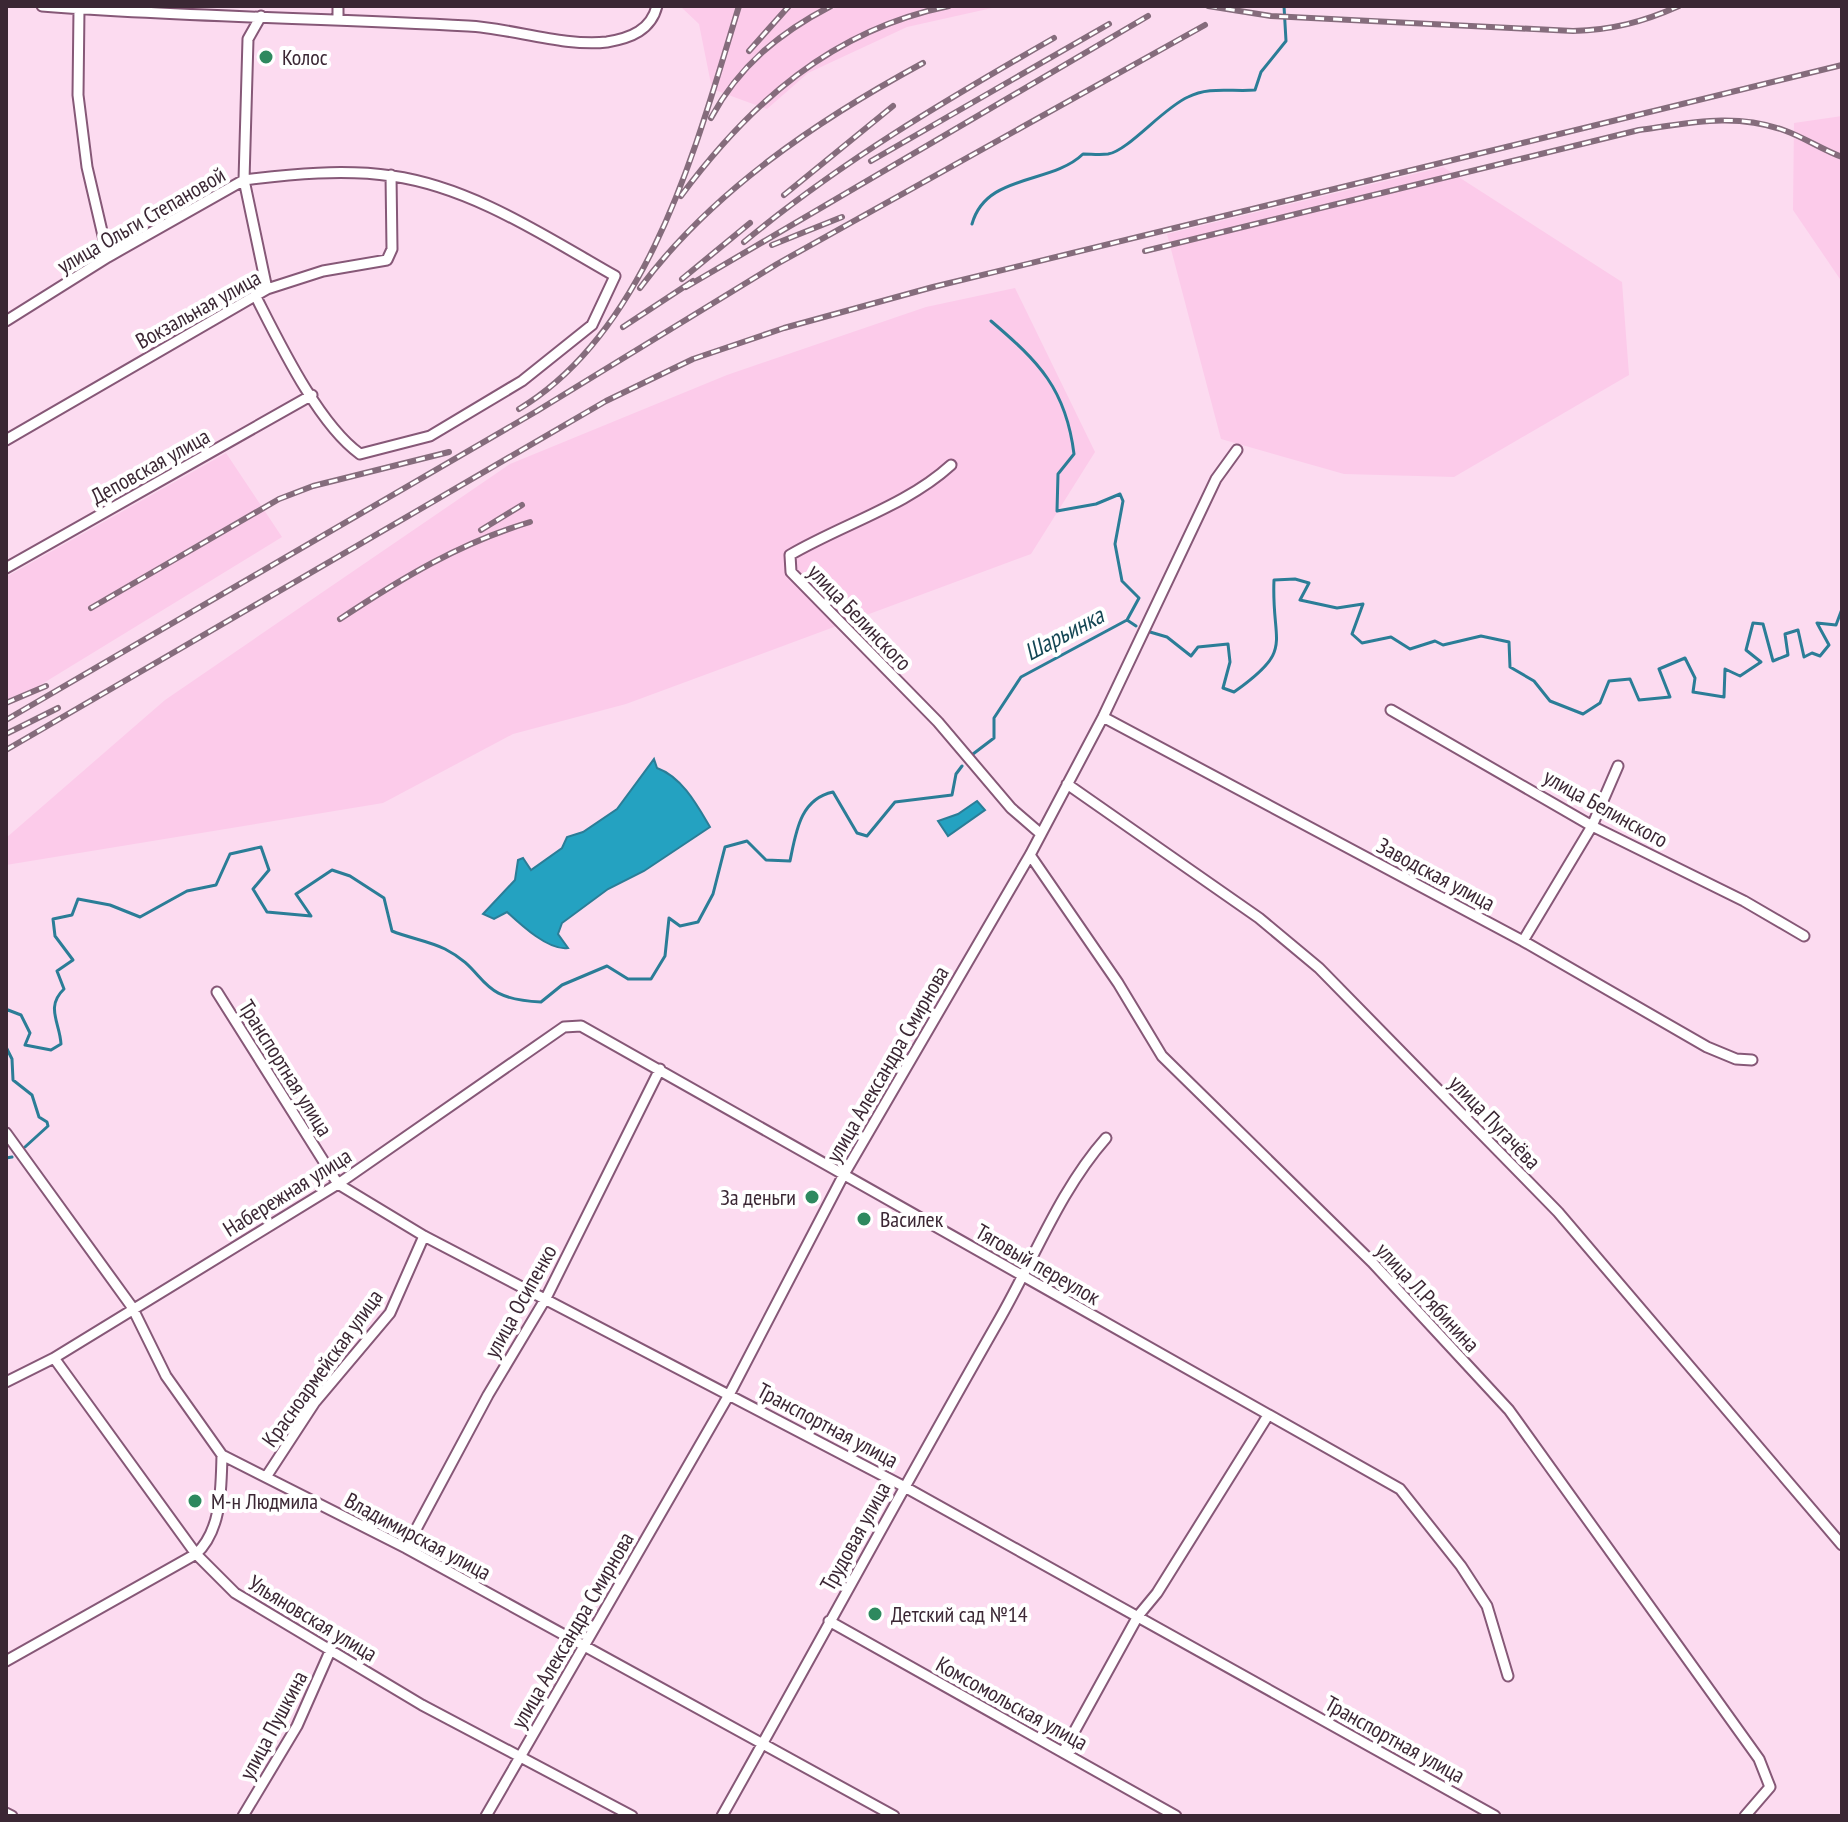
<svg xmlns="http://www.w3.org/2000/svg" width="1848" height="1822" viewBox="0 0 1848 1822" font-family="'PT Sans Narrow',sans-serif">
	<rect width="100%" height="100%" fill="#fcdbf0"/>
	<path fill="#fccbea" d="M680,6H1001L907,27L808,73L767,109L712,89L699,24Z
		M1842,116V282L1793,210L1794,123Z
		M1443,167L1622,282L1629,375L1454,477L1344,474L1221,439L1167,234Z
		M1015,288L1095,452L1031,554L626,704L513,734L383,803L6,865V838L165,700L510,464L727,375L926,307Z
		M226,453L282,537L6,706V577Z"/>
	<path fill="#24a2c1" stroke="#2b7d97" stroke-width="2" d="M654,759L657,768C682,777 697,805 710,827L644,871L608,889L562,923L558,934L568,948C549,951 521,925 507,912L494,919L483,914L515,880L518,860L523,858L531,870L562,848L567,837L583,832L617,809Z
		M977,801L985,810L948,836L938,821L958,814Z"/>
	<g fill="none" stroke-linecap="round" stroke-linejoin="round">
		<path stroke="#2b7d97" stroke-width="3" d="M972,224C986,173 1051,185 1083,154C1091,154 1100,155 1108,154C1128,151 1163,108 1188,97C1209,86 1232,92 1255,90L1261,72L1286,41L1284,6
			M1127,620L1136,626
			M1150,632L1167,637L1191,656L1198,647L1228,644L1230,662L1223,688L1234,692C1296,648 1271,646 1274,580L1295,579L1309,583L1300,600L1337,608L1363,604L1352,634L1362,643L1391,637L1410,649L1435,641L1443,645L1481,636L1509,642L1510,667L1534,681L1550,701L1583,714L1600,703L1609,681L1630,679L1639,700L1670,697L1659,669L1685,658L1695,678L1693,692L1724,697L1725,669L1740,676L1761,662L1746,650L1753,623L1763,624L1773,661L1788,655L1785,634L1798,630L1804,657L1812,653L1820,656L1829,645L1817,623L1836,625L1842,609
			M973,754L994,738V718L1021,677L1127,620L1139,598L1122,581L1115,544L1123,501L1120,494L1096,504L1057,511L1058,474L1074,454C1066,389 1039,362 991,321
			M6,1012L8,1010L21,1015L30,1033L25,1045L51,1050L61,1044C60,1023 45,1007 64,989L57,971L73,960L55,936L53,919L72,915L78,899L110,905L140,917L187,891L216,885L230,854L261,847L269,870L253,889L267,912L311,916L296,894L332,870L350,876L384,898L392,931C409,938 429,941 445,949C490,972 474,999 541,1002L562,985L607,966L628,979H651L665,956L669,918L680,926L698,922L713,894L725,847L747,841L766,860L790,861C796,832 800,799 833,792L857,833L867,836L895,802L952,795L956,774L962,766
			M6,1047L12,1059L13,1080L32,1095L39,1117L47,1122L48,1126L25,1147
			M6,1158L12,1157"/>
		<g stroke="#865877" stroke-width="13">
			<path id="minor" d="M42,6C183,17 326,18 468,26C511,28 564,47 607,42C631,38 651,30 657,6
				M79,9L78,95L87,167L108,257
				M261,16L248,39L244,180L267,289
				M338,19V6
				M6,321L108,257L244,180C292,174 344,169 392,176C472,187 546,237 615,276L592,325L522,381L430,436L360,454C318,424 279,342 255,295
				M6,440L267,289L323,271L387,260L392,249L391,175
				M951,465C906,506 843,524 790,555L791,572L938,722L1011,808L1041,834
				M6,568L312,395
				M1391,710L1592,826L1744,901L1804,936
				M1103,717L1523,941L1707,1047L1736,1059L1752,1060
				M1067,784L1259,918L1319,968L1558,1212L1842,1545
				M1030,855L1118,983L1162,1056L1372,1262L1509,1410L1759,1759L1770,1787L1745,1816
				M1523,941L1592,826L1618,766
				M217,992L338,1184L424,1236L903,1486L1495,1816
				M6,1133L132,1307L166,1376L222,1455L406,1548L894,1816
				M54,1358L196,1554L235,1593L422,1705L632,1816
				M6,1382L54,1358L338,1184L564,1027L581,1026L1400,1489L1461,1566L1487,1606L1508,1676
				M266,1477L315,1402L390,1313L424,1236
				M406,1548L488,1395L546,1298L660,1069
				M829,1621L1176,1816
				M6,1661L196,1554C222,1530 221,1488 222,1455
				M1063,1752L1138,1616L1157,1593L1267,1417
				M6,1813L12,1816
				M243,1816L297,1726L331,1649
				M486,1816L730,1393L843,1176L1030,855L1103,717L1216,479L1237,450
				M722,1816C815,1651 905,1484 999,1320C1034,1259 1060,1190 1106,1138"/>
		</g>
		<use href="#minor" stroke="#fff" stroke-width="9"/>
		<g stroke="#856c7c" stroke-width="6">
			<path id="rail" d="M1208,6L1271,16L1573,31C1612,30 1643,22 1679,6
				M749,51L789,6
				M711,118C739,66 779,33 831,6
				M871,161L1109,24
				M784,195L893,106
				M681,196C750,103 832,30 949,6
				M744,242C840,162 946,100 1054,38
				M772,245L842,217
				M1145,251L1639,130C1689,123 1736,112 1786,131C1805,138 1823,150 1842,157
				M682,279L750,223
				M686,287L1148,16
				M640,288C712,191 818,120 923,63
				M623,327L693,281
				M519,409C650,330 697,143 739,6
				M481,530L522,505
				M91,608L279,499L313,486L449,452
				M340,619C402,578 460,543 530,522
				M6,703L46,686
				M6,720L537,411L777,264L1205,25
				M6,734L58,708
				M6,750L606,401L693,359L784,328L933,287L1842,65"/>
		</g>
		<use href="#rail" stroke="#fff" stroke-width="3" stroke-dasharray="9" stroke-linecap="butt"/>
	</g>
	<g fill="#2e895f" stroke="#fff" stroke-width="3">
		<circle cx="266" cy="57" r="8"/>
		<circle cx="812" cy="1197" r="8"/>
		<circle cx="864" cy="1219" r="8"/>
		<circle cx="195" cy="1501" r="8"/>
		<circle cx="875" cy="1614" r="8"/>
	</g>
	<g text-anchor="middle" stroke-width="8" stroke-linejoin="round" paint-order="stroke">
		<g font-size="22" fill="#3b2734" stroke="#fff" text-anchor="start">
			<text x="282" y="65">Колос</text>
			<text x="796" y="1205" text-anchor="end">За деньги</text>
			<text x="880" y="1227">Василек</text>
			<text x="211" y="1509">М-н Людмила</text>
			<text x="891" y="1622">Детский сад №14</text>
		</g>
		<g font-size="22" fill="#3b2734" stroke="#fff">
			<text transform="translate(141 220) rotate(-30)" y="8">улица Ольги Степановой</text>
			<text transform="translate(198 309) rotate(-29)" y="8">Вокзальная улица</text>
			<text transform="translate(150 466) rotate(-29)" y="8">Деповская улица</text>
			<text transform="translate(860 617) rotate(46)" y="8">улица Белинского</text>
			<text transform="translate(1606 808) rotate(29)" y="8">улица Белинского</text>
			<text transform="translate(1436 874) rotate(28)" y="8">Заводская улица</text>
			<text transform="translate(887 1064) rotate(-60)" y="8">улица Александра Смирнова</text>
			<text transform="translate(286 1068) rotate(58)" y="8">Транспортная улица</text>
			<text transform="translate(1495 1122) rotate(46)" y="8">улица Пугачёва</text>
			<text transform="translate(287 1192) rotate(-32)" y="8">Набережная улица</text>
			<text transform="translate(1038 1264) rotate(30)" y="8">Тяговый переулок</text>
			<text transform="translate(1428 1297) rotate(47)" y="8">улица Л.Рябинина</text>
			<text transform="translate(520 1301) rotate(-61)" y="8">улица Осипенко</text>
			<text transform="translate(322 1368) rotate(-54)" y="8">Красноармейская улица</text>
			<text transform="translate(828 1425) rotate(28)" y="8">Транспортная улица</text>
			<text transform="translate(418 1536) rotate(28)" y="8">Владимирская улица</text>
			<text transform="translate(855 1536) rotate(-61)" y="8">Трудовая улица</text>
			<text transform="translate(313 1618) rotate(31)" y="8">Ульяновская улица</text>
			<text transform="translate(572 1630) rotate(-60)" y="8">улица Александра Смирнова</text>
			<text transform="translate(1012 1703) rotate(29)" y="8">Комсомольская улица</text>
			<text transform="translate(273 1725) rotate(-62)" y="8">улица Пушкина</text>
			<text transform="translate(1395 1739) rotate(29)" y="8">Транспортная улица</text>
		</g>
		<g font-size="24" font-style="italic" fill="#144654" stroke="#fff">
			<text transform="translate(1064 634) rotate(-28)" y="8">Шарьинка</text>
		</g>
	</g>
	<rect width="1848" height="1822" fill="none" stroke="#3b2734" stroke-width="16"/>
</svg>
